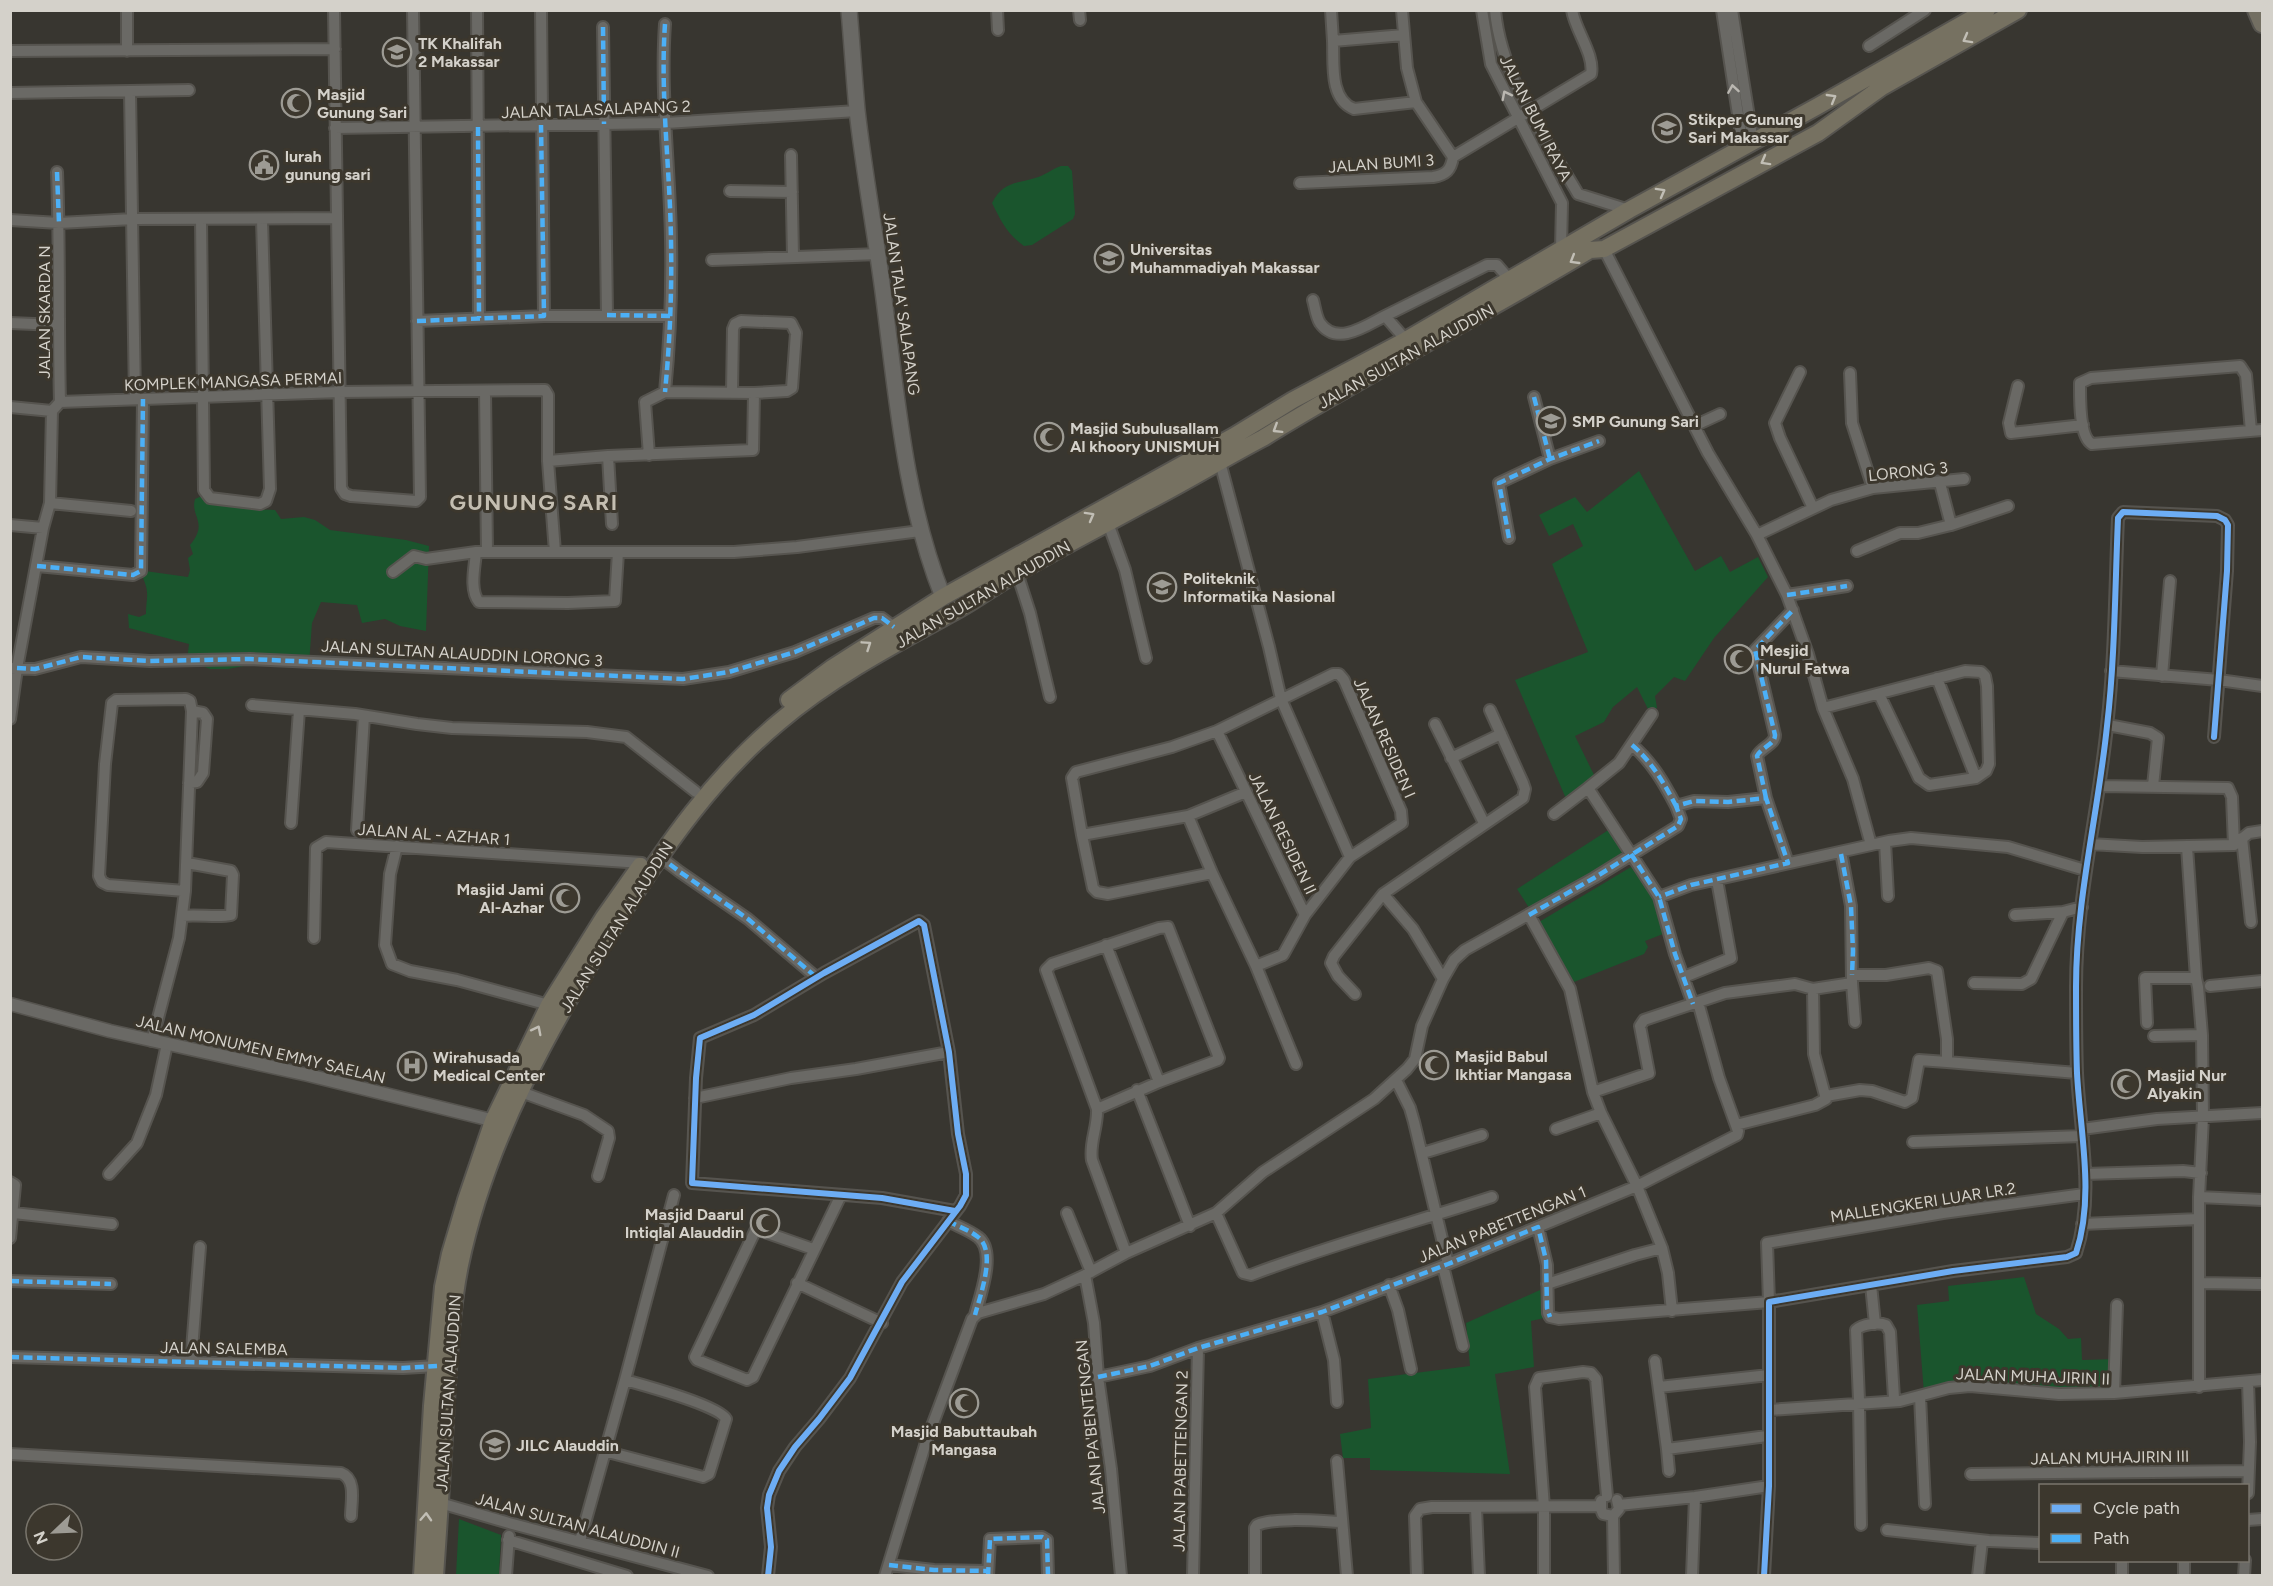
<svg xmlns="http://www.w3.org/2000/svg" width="2273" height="1586" viewBox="0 0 2273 1586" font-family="Figtree,sans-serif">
	<rect width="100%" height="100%" fill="#383630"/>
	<path fill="#1a552d" d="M1061,166H1068L1072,171L1075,214L1073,219L1032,245L1024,246C1007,234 1001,221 992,203C1003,182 1015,184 1035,178C1044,176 1052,169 1061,166Z
		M1639,471L1695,571L1721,556L1730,572L1758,557L1768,577L1714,638L1685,681L1674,677L1655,696L1657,708L1648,709L1637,687L1613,707L1604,722L1575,736L1596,779L1567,801L1515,680L1588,652L1552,564L1583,546L1573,524L1549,536L1539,515L1575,497L1587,512Z
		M202,496C220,507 254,510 275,510L281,519L304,517L315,520L330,530L406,540L429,546L426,631L400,626L385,619L362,623L357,605L321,602L312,623L309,664L298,667L249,665L228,669H210L187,660L189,644L129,628L128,614L139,617L146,614C146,598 150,594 143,578L145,571L188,577L190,570L188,558L193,554L190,545C209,522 190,517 195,499Z
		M1610,829L1626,860L1535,917L1517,889Z
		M1631,867L1653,896L1663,934L1645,941L1648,947L1644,954L1574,982L1539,922Z
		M2024,1277L2036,1314L2059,1329L2068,1339L2081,1338L2082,1360L2117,1359L2116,1391L2022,1388L1924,1393L1917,1305L1949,1301L1948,1286Z
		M1540,1290L1544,1318L1531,1321L1534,1367L1495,1374L1510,1474L1370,1470V1458H1343L1340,1434L1371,1428L1368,1379L1470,1366L1466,1323Z
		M459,1519L501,1535L499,1575H456Z"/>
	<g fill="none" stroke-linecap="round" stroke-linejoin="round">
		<g stroke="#56544f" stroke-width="14">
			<path id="minor" d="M334,10L341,488L345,494L351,496L416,501L420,497L413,10
				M477,10L479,318
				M997,10L998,30
				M1079,10L1080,20
				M1331,10L1333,41L1404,35
				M1482,10L1491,64L1562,203L1561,249
				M1495,10C1501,77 1545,137 1578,194L1629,210
				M1722,10L1743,147
				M1732,10L1753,142
				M665,24C660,95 670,168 671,240C672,290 670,341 665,392
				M603,27L607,315
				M1333,41C1334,63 1329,99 1354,109L1416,102
				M1869,46L1925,10
				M10,51L335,49
				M127,51V10
				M130,92L135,399
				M10,93L189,90
				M335,128L666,123L857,111
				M791,155L793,256
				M1453,157L1591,74C1595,55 1575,30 1572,10
				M57,172C60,248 58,325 60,402
				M1300,183L1433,177C1446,175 1451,170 1453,157L1416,102L1407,68L1402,10
				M730,191L792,192
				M201,219L204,490L210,498L260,504L266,501L270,489L262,220
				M10,220L59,223L133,219L336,218
				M1604,249L1708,453L1757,535L1787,595L1808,654L1823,708L1853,779L1871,845
				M712,260L879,254
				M1313,300C1315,307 1316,317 1320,323C1337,347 1367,325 1385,316L1406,340
				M544,316H670
				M1385,316L1487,265H1497L1509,279
				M417,321L544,316L541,10
				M10,323L58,325
				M1800,372L1775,423L1780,438L1813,508
				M1850,373L1852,423L1873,488
				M2018,386L2009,423L2011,433L2083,425
				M485,391L487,552
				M1534,397L1550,459
				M10,407L52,411
				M52,411L60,402L340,392L545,390L548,395V461L555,552
				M1694,426L1720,414
				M2251,431L2246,375L2240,366L2091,378L2080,383C2080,397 2079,437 2092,444L2262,430
				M649,455L645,402L665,392L754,393L787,391L792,388L796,333L791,323L741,321L735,324L733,329L732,392
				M608,456L612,524
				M548,461L608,456L753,450L754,393
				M1220,462L1269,647L1281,699L1350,857
				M50,503L131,511
				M1108,523L1125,570L1146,658
				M10,525L43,528
				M1951,525L2008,506
				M1757,535L1831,500L1873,488L1964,479
				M1509,538L1499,483L1550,459L1599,441
				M1857,551L1900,533H1918L1951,525L1940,483
				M476,552C475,566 469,590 479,602L568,603L615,601L618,552
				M37,566L133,575L141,571L143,399
				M393,572L414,556L426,559L476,552H734L797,547L920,531
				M1017,573L1030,613L1050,697
				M1787,595L1847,586
				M10,668L35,669L81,657L150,661L250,659L683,679L729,672L795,652L874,618H882L894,627
				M2111,671L2219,680L2262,686
				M2162,676L2170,581
				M1937,678L1976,778
				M252,705L355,714L417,724L452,728L587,732L626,737L696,792
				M1823,708L1965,671L1981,672L1985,676L1987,686L1989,764L1986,771L1976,778L1929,785L1919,778L1879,694
				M1652,714L1619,763L1588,788L1659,897L1675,954L1693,1004
				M10,719L17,668L43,528L50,503L52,411
				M1435,724L1484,823
				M2108,725L2150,733L2158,738L2153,786
				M1217,731L1305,915
				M1632,745C1652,762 1664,783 1676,806
				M1451,758L1501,734
				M189,783L197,782L203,773L207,719L203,713L192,711
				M2100,786L2228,788L2232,797L2234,845
				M1766,798L1757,756C1761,747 1775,745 1775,735L1755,650L1793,610
				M1554,814L1588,788
				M1188,816L1212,873L1108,894L1097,892L1093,888L1082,835L1188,816L1246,792
				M291,823L299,710
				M357,830L364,716
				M1082,835L1072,778L1076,772L1172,747L1217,731L1333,674H1339L1344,680L1401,811L1402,823L1350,857L1305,915L1283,955L1256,966L1212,873
				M2242,838L2251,922
				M1885,842L1888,896
				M2090,844L2142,847L2234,845L2249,833L2262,831
				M397,846L390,874L385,945L392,964L410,971L457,980L549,1005
				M2187,847L2196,978
				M659,856L680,872L748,919L816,977
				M1383,894L1413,929L1443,979
				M1659,897L1691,885L1889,841L1911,838L2008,847L2085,870
				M2015,915L2063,912L2082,907
				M182,916C197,914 219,918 231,915L233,875L231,871L187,863
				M314,938L316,848L326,842L642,863
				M1106,945L1159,1082L1097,1109L1046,970L1052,964L1159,928L1168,927L1219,1058L1218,1060L1159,1082
				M1256,966L1296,1064
				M1852,975H1886L1929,968L1937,971L1947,1039V1062L2077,1073
				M1684,977L1731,958L1717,880
				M1852,983L1855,1022
				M1974,983L2022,984L2031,979L2063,912
				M2210,986L2262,981
				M1355,994L1338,976L1331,963L1334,956L1383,894L1523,798L1525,789L1523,783L1490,710
				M2147,1023L2145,978H2196L2198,987L2202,1035L2203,1117L2199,1197V1387
				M2154,1036L2202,1035
				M152,1041L179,938L185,891L192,711L190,701L186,699L116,700L112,703L105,764L99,876L102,882L108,885L185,891
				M1396,1080L1410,1108L1414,1122L1448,1264
				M1137,1090L1190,1226
				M521,1092L584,1115L608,1131L609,1138L598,1176
				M1593,1092L1649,1073L1640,1026L1644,1020L1725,993L1795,984L1813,989L1852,983L1851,906L1841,852
				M1826,1096L1860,1090L1872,1091L1905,1102L1912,1098L1919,1060L1947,1062
				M695,1098L791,1078L856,1069L949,1052
				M1097,1109C1098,1127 1089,1143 1092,1160L1126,1253
				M1736,1125L1815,1105L1826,1099L1814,1054L1813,989
				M1556,1129L1601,1113
				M2082,1129L2157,1119L2262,1113
				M1913,1142L2083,1136
				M1423,1153L1482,1135
				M109,1174L137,1143L156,1095L167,1044
				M2085,1174L2183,1171L2201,1173
				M10,1182L15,1185L10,1238
				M2199,1197L2262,1200
				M14,1213L112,1224
				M1067,1213L1091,1272
				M1216,1213L1243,1273L1251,1275C1330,1245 1412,1223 1492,1197
				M948,1221C957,1226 969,1230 978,1237C997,1251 980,1296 975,1315
				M2082,1224L2199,1219
				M1538,1227L1547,1265L1548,1313L1550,1317L1559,1319L1769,1302L1767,1243L1943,1213L2084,1194
				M813,1249L756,1229L695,1357L697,1360L747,1380L753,1377L841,1195
				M1443,1266L1463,1346
				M1085,1275L1094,1323L1098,1377L1111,1469L1121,1576
				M10,1281L111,1284
				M797,1283L882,1323
				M2200,1283L2262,1284
				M1547,1284L1635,1255L1662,1248
				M1389,1285L1398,1310L1411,1369
				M1871,1285L1875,1324
				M1672,1311L1668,1273L1662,1248L1637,1186L1737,1135L1738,1131L1719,1078L1698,1002
				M1322,1312L1334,1360L1337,1402
				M10,1357L403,1368L437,1366
				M1655,1361L1667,1449L1767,1436
				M191,1362L200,1247
				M1098,1377L1150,1366L1198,1348L1322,1312L1448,1264L1637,1186L1601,1113L1593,1092L1570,989L1529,915
				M1659,1387L1769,1375
				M2114,1393L2117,1305
				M1920,1396L1925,1504
				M1859,1400L1856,1330C1862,1324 1879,1322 1886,1325L1890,1332L1894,1398
				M1859,1403L1861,1525
				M1769,1410L1900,1401L1949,1388L1970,1386L2059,1394L2114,1393L2262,1380
				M1667,1449L1669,1471
				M604,1451L703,1477L709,1474L726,1419C720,1406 643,1385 625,1380
				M10,1454L341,1473C357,1479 351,1502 351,1516
				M1337,1461L1347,1576
				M1971,1474L2248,1471
				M2248,1493L2250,1442L2248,1382
				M1601,1501V1509L1603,1514L1613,1516
				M440,1503L509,1523L708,1576
				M1619,1505L1695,1497L1769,1486
				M1476,1508L1479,1576
				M2248,1520L2262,1519
				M1887,1530L1989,1541L2040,1543
				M508,1540L627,1576
				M580,1541L625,1380L674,1195
				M889,1565L934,1570L988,1571
				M506,1576L509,1536
				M768,1576L771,1547L767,1508L769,1495L779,1471L795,1447L819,1419L850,1378L902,1282L960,1206L966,1195V1174L958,1134L949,1052L924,925L919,921L824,973L754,1015L700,1038L696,1078L692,1183L882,1198L955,1211
				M885,1576L926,1442L972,1319L978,1313L1044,1294L1085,1275L1126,1253L1216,1213L1263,1172L1374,1099L1407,1069L1415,1059L1422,1026L1443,979L1454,960L1465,950L1594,878L1678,826L1681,819L1676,806L1694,801L1728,802L1766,798L1788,863
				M988,1576L990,1539L1042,1537L1047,1540L1048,1576
				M1193,1576L1198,1348
				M1255,1576V1528L1257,1525C1276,1517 1320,1521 1342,1522
				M1417,1576L1415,1516L1420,1509L1432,1507L1600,1506
				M1544,1576V1507L1535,1387L1539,1378L1583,1372L1591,1373L1596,1379L1607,1496
				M1614,1576L1613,1516L1619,1509L1617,1500
				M1692,1576L1695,1497
				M1764,1576L1769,1486V1302L1953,1271L2067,1257L2076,1253C2095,1196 2080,1132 2077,1073C2076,1045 2076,1016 2076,987C2076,899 2098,814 2107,726C2115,658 2115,587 2118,518L2123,512L2217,516L2225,520L2228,525L2227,571L2214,737
				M1978,1576L1982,1541
				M2122,1576V1560
				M2184,1576V1560
				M2244,1576L2245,1560"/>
		</g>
		<g stroke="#56544f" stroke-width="15">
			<path id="tertiary" d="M10,1004L110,1031L308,1075L499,1122"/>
		</g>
		<g stroke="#56544f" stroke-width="18">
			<path id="secondary" d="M849,10C852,44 854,77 857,110C864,173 876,236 884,299C897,399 905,502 943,597"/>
		</g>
		<g stroke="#56544f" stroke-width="20">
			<path id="primary" d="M2256,10L2262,24"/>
		</g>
		<g stroke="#56544f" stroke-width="20">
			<path id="trunk" d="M789,700L832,668L943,597L1234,436L1293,400L1406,340L1629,210L1818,106L1987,10
				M422,1576L432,1406L443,1287L450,1254L466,1200L493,1121L549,1005L604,917L640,866
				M435,1576C439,1517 443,1459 446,1401C449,1356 451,1309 460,1265C486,1140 552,1021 621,915C666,845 714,776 779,722C833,676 897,643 959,609C979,598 997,584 1017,573C1058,549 1101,527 1143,504C1184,483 1223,459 1263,438C1370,372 1482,315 1590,250L1604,249L1818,133L1882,87L2018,10"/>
		</g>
		<use href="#minor" stroke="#6a6965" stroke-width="10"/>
		<use href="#tertiary" stroke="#6a6965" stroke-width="12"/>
		<use href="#secondary" stroke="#6a6965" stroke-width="15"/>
		<use href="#primary" stroke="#736f62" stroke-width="16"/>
		<use href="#trunk" stroke="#767161" stroke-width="16"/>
		<path stroke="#4cb0f7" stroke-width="4.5" stroke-dasharray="9 4.5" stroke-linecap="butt" d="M665,24C660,95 670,168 671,240C672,290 670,341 665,392
			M603,27L604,124
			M478,127L479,318
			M57,172L59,223
			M607,315L670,316
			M417,321L544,316L541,125
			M1534,397L1550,459
			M1509,538L1499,483L1550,459L1599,441
			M37,566L133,575L141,571L143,399
			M1787,595L1847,586
			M17,668L35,669L81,657L150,661L250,659L683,679L729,672L795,652L874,618H882L894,627
			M1632,745C1652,762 1664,783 1676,806
			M1766,798L1757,756C1761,747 1775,745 1775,735L1755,650L1793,610
			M1631,854L1659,897L1675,954L1693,1004
			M1841,854L1851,906L1853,951L1852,975
			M659,856L680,872L748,919L816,977
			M1529,915L1594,878L1678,826L1681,819L1676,806L1694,801L1728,802L1766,798L1788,863L1691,885L1659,897
			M948,1221C957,1226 969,1230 978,1237C997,1251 980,1296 975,1315
			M10,1281L111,1284
			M10,1357L403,1368L437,1366
			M1098,1377L1150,1366L1198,1348L1322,1312L1448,1264L1538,1227L1546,1260L1547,1308L1550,1317
			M889,1565L934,1570L988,1571
			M988,1576L990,1539L1042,1537L1047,1540L1048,1576"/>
		<g stroke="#3c372d" stroke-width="10">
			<path id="cycleway" d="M768,1576L771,1547L767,1508L769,1495L779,1471L795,1447L819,1419L850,1378L902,1282L960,1206L966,1195V1174L958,1134L949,1052L924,925L919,921L824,973L754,1015L700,1038L696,1078L692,1183L882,1198L955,1211
				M1764,1576L1769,1486V1302L1953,1271L2067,1257L2076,1253C2095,1196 2080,1132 2077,1073C2076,1045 2076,1016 2076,987C2076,899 2098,814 2107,726C2115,658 2115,587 2118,518L2123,512L2217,516L2225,520L2228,525L2227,571L2214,737"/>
		</g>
		<use href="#cycleway" stroke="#6dadf4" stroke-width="6"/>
	</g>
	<defs><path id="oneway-chevron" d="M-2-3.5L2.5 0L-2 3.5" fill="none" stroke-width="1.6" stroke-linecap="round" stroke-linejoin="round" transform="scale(1.5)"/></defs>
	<g stroke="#c1beb5">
		<use href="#oneway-chevron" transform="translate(1967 39) rotate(151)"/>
		<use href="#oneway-chevron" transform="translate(1832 98) rotate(-30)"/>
		<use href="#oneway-chevron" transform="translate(1765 161) rotate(151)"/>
		<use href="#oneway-chevron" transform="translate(1661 192) rotate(-29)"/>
		<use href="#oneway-chevron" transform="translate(1574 260) rotate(149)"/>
		<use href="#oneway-chevron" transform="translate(1277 429) rotate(148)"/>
		<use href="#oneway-chevron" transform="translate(1090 516) rotate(-29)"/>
		<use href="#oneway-chevron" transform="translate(867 645) rotate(-34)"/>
		<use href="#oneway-chevron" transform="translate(537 1030) rotate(-63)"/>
		<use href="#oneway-chevron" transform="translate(426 1517) rotate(-87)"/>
	</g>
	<g stroke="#bab7b1">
		<use href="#oneway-chevron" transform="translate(1733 89) rotate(-99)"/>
		<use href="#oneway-chevron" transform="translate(1506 95) rotate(-117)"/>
	</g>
	<defs>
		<g id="university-ring" transform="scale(1.5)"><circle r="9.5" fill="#3c372d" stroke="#9d9b94" stroke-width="1.5"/><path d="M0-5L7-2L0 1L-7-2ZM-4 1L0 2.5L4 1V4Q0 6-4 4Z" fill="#9d9b94"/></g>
		<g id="mosque-ring" transform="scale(1.5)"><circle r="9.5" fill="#3c372d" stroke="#9d9b94" stroke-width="1.5"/><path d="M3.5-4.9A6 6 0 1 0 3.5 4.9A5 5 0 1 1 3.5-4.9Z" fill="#9d9b94"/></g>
		<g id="civic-ring" transform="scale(1.5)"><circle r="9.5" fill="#3c372d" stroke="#9d9b94" stroke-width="1.5"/><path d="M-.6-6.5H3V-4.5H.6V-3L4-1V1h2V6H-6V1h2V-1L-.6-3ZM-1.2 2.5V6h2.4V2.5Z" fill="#9d9b94"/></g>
		<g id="hospital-ring" transform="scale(1.5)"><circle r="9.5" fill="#3c372d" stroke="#9d9b94" stroke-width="1.5"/><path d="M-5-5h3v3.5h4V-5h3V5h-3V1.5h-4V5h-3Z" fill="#9d9b94"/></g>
	</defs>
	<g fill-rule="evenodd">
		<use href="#university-ring" x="397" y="52"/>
		<use href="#mosque-ring" x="296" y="103"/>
		<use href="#university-ring" x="1667" y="128"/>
		<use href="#civic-ring" x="264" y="165"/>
		<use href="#university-ring" x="1109" y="258"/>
		<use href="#university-ring" x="1551" y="421"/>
		<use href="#mosque-ring" x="1049" y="437"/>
		<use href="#university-ring" x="1162" y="587"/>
		<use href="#mosque-ring" x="1739" y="659"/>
		<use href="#mosque-ring" x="565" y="898"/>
		<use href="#mosque-ring" x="1434" y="1065"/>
		<use href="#hospital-ring" x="412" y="1066"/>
		<use href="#mosque-ring" x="2126" y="1084"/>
		<use href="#mosque-ring" x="765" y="1223"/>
		<use href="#mosque-ring" x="964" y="1403"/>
		<use href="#university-ring" x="495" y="1445"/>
	</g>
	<g text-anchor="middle" stroke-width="6" stroke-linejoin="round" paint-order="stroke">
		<g font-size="16" font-weight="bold" fill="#d4d1ca" stroke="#3c372d" text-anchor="start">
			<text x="418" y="49">TK Khalifah<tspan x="418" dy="18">2 Makassar</tspan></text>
			<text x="317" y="100">Masjid<tspan x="317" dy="18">Gunung Sari</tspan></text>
			<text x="1688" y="125">Stikper Gunung<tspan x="1688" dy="18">Sari Makassar</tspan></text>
			<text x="285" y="162">lurah<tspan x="285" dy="18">gunung sari</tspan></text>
			<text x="1130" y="255">Universitas<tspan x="1130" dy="18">Muhammadiyah Makassar</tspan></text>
			<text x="1572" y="427">SMP Gunung Sari</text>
			<text x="1070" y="434">Masjid Subulusallam<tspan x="1070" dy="18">Al khoory UNISMUH</tspan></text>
			<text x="1183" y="584">Politeknik<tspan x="1183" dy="18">Informatika Nasional</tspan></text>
			<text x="1760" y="656">Mesjid<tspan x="1760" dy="18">Nurul Fatwa</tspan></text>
			<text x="544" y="895" text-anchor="end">Masjid Jami<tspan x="544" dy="18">Al-Azhar</tspan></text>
			<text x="1455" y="1062">Masjid Babul<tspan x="1455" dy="18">Ikhtiar Mangasa</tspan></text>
			<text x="433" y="1063">Wirahusada<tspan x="433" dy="18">Medical Center</tspan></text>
			<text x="2147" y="1081">Masjid Nur<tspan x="2147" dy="18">Alyakin</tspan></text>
			<text x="744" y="1220" text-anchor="end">Masjid Daarul<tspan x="744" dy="18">Intiqlal Alauddin</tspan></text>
			<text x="964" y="1437" text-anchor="middle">Masjid Babuttaubah<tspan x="964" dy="18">Mangasa</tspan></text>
			<text x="516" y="1451">JILC Alauddin</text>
		</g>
		<g font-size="16" fill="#d4d1ca" stroke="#3c372d">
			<text transform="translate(596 109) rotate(-2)" y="6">JALAN TALASALAPANG 2</text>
			<text transform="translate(1536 118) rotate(63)" y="6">JALAN BUMI RAYA</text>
			<text transform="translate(1381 163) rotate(-4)" y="6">JALAN BUMI 3</text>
			<text transform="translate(902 304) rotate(82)" y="6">JALAN TALA' SALAPANG</text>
			<text transform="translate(44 312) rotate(-90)" y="6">JALAN SKARDA N</text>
			<text transform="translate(1406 356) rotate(-29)" y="6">JALAN SULTAN ALAUDDIN</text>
			<text transform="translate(233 381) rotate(-2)" y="6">KOMPLEK MANGASA PERMAI</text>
			<text transform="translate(1908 471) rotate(-6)" y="6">LORONG 3</text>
			<text transform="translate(983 594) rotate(-30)" y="6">JALAN SULTAN ALAUDDIN</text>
			<text transform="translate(462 653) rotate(3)" y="6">JALAN SULTAN ALAUDDIN LORONG 3</text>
			<text transform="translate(1385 738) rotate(66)" y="6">JALAN RESIDEN I</text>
			<text transform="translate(1283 833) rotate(64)" y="6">JALAN RESIDEN II</text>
			<text transform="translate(434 834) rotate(4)" y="6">JALAN AL - AZHAR 1</text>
			<text transform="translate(616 927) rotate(-58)" y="6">JALAN SULTAN ALAUDDIN</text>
			<text transform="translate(261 1049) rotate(13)" y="6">JALAN MONUMEN EMMY SAELAN</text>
			<text transform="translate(1923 1202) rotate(-9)" y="6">MALLENGKERI LUAR LR.2</text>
			<text transform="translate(1502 1224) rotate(-22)" y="6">JALAN PABETTENGAN 1</text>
			<text transform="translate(224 1348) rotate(1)" y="6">JALAN SALEMBA</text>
			<text transform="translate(2033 1376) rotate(2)" y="6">JALAN MUHAJIRIN II</text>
			<text transform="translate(448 1393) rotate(-86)" y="6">JALAN SULTAN ALAUDDIN</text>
			<text transform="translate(1090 1427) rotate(-96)" y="6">JALAN PA'BENTENGAN</text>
			<text transform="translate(2110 1457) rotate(-1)" y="6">JALAN MUHAJIRIN III</text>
			<text transform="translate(1180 1461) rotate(-89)" y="6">JALAN PABETTENGAN 2</text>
			<text transform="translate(578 1525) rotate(15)" y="6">JALAN SULTAN ALAUDDIN II</text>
		</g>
		<g font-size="22" font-weight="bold" letter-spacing="1.5" fill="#c4beb1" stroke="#3c372d">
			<text x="534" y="510">GUNUNG SARI</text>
		</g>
	</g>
	<rect width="2273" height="1586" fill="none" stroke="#d4d1ca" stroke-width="24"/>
	<rect x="2039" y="1484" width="210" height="78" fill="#3c372d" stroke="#79756c" stroke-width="1.5"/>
	<rect x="2051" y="1504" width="30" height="9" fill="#6dadf4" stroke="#79756c" stroke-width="1.5"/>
	<text x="2093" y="1514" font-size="18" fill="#d4d1ca">Cycle path</text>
	<rect x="2051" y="1534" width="30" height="9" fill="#4cb0f7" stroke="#79756c" stroke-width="1.5"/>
	<text x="2093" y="1544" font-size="18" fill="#d4d1ca">Path</text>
	<g transform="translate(54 1532) rotate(247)"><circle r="28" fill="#3c372d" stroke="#79756c" stroke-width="1.5"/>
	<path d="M0-4.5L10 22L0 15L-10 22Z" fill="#9d9b94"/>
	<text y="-9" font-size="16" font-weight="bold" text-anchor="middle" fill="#d4d1ca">N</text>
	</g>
</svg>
